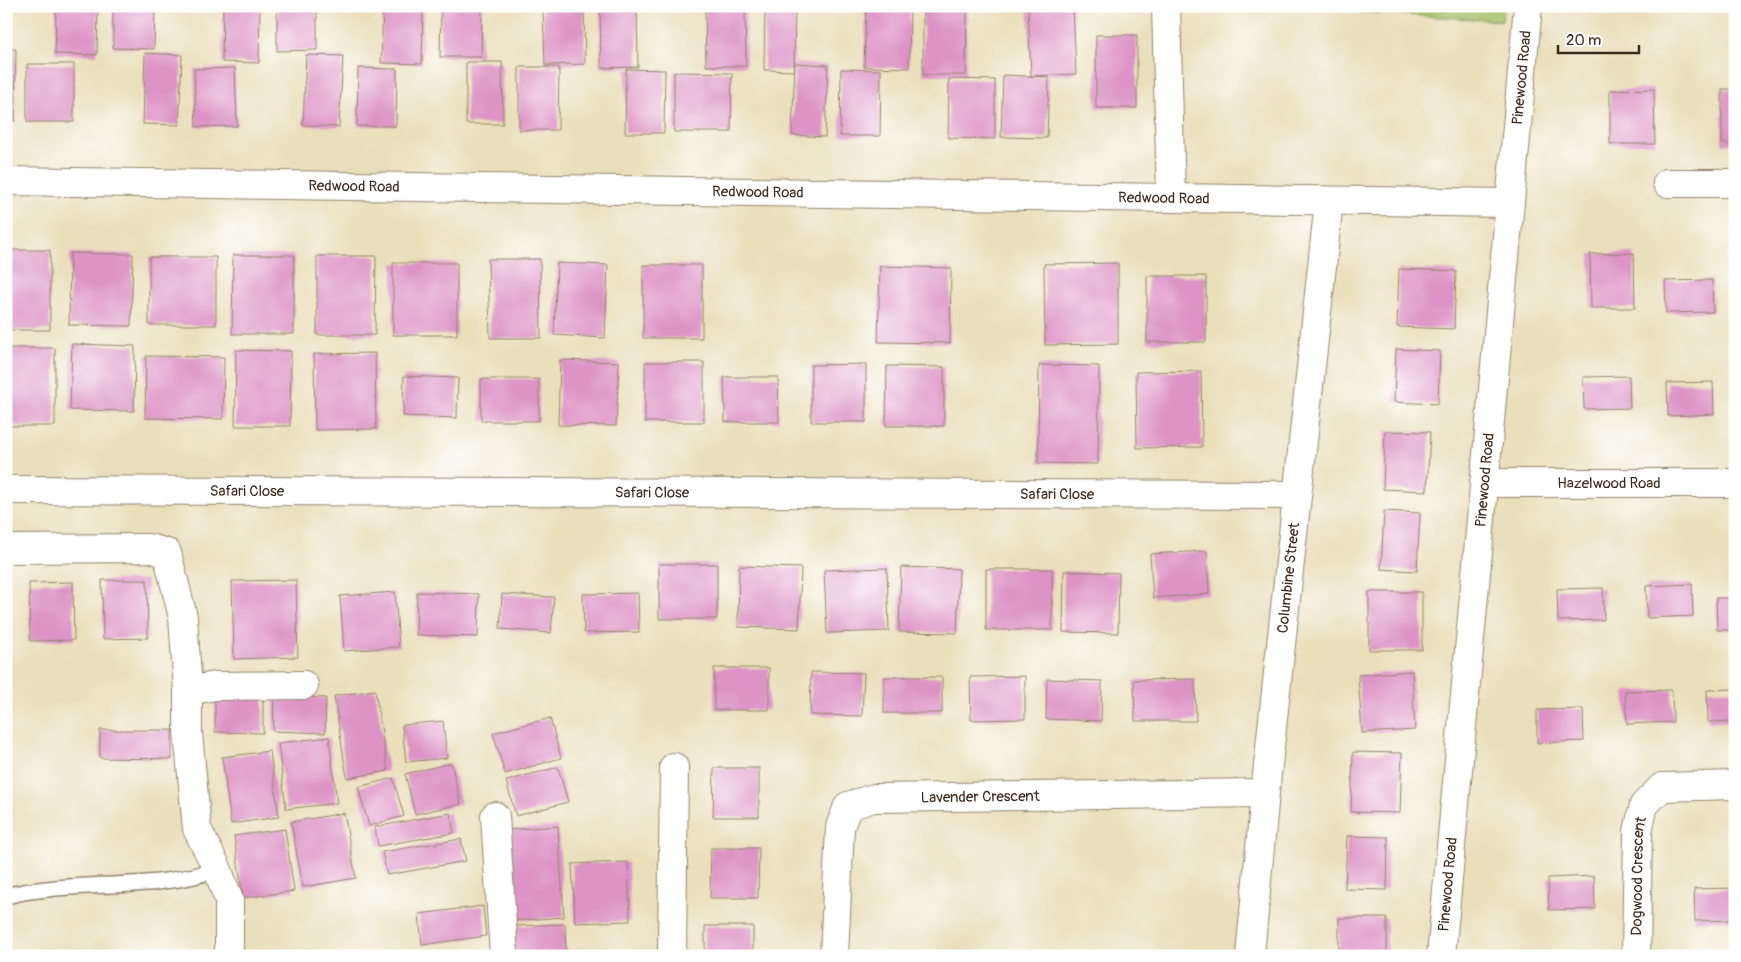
<svg xmlns="http://www.w3.org/2000/svg" width="1741" height="962" viewBox="0 0 1741 962" font-family="Pangolin,sans-serif">
	<rect width="100%" height="100%" fill="#fff"/>
	<filter id="ink" filterUnits="userSpaceOnUse"><feTurbulence type="fractalNoise" baseFrequency=".02" numOctaves="2"/><feDisplacementMap in="SourceGraphic" scale="10" xChannelSelector="R" yChannelSelector="G"/><feConvolveMatrix kernelMatrix="1 2 1 2 8 2 1 2 1" color-interpolation-filters="sRGB"/></filter>
	<filter id="wash" filterUnits="userSpaceOnUse"><feTurbulence type="fractalNoise" baseFrequency=".0096" numOctaves="4" result="noise"/><feDisplacementMap in="SourceGraphic" scale="20" xChannelSelector="R" yChannelSelector="G"/><feGaussianBlur stdDeviation="1.12" result="paint"/><feColorMatrix in="noise" values="0 0 0 0 0 0 0 0 0 0 0 0 0 0 0 0 0 1.4 0 .05"/><feComposite in="paint" operator="in"/></filter>
	<g filter="url(#wash)">
		<rect width="100%" height="100%" fill="#eadfbb"/>
		<path fill="#a4c168" stroke="#707643" d="M1360,6H1503L1502,21L1360,12Z"/>
		<g id="blocks">
			<path fill="#dd93c5" d="M56,6H98L97,55L55,54Z
				M113,6H155L154,49L113,48Z
				M223,6H260L259,63L222,62Z
				M277,6H317V50L277,51Z
				M383,6H423L422,64L381,63Z
				M441,6H482L481,57H440Z
				M543,6H584L585,64L545,65Z
				M600,6H637L638,67L601,68Z
				M705,6H745L746,66H706Z
				M765,6H795L794,71L764,70Z
				M866,6H910L909,68L864,67Z
				M923,6H967L966,75H923Z
				M1028,6H1073L1076,74L1031,76Z
				M1096,35H1137V108H1096Z
				M6,49H16L15,121H6Z
				M145,53L182,55L179,125L143,124Z
				M306,55L343,56L339,127L303,125Z
				M466,62H502L503,124H466Z
				M795,63L828,65L825,137L792,135Z
				M27,64H74V122H27Z
				M519,67H559L558,130H519Z
				M235,68L237,126L196,127L194,69Z
				M358,68L397,69L396,126H357Z
				M626,69L665,70L664,133H625Z
				M841,69L881,70L880,136H840Z
				M674,72L732,73L731,132H674Z
				M1003,75L1049,77L1047,138L1001,137Z
				M949,79L995,80V139L948,138Z
				M1654,89L1655,144H1610V90Z
				M1722,89H1735V144H1722Z
				M6,250H50V330H6Z
				M70,253L133,254L131,326L69,325Z
				M1634,253L1635,308H1591L1590,254Z
				M233,255H294V334H232Z
				M317,256H376L375,335H317Z
				M149,257H216V325H149Z
				M488,259H540L541,338H490Z
				M393,263H457V335H393Z
				M557,263L608,265L605,338L554,335Z
				M1118,263V344L1045,345L1044,264Z
				M643,265H702V338H643Z
				M880,266L951,268L950,343L878,342Z
				M1399,269L1456,271L1454,329L1397,327Z
				M1147,276H1206V342H1147Z
				M1712,280L1713,312L1666,313L1665,281Z
				M72,344L135,346L134,411L70,410Z
				M6,348H55V426H6Z
				M1396,349L1440,351L1438,404L1394,402Z
				M236,350L291,351L290,426H235Z
				M375,353L376,429L315,430L314,354Z
				M146,356L224,357L223,419L145,418Z
				M560,360L619,362L616,426L558,425Z
				M645,362H704V422H645Z
				M866,364V422H811V365Z
				M1039,365L1099,366L1098,464L1038,463Z
				M887,366L944,367V426H886Z
				M1201,371L1202,447L1137,448L1136,372Z
				M404,376L458,378L457,418L403,416Z
				M1629,376L1630,408L1584,409L1583,377Z
				M724,377H778L779,422H725Z
				M481,379H539V421H481Z
				M1713,382L1714,414L1668,416L1667,383Z
				M1385,431L1430,432L1427,491L1383,489Z
				M1384,511L1420,513L1417,571L1381,569Z
				M1207,551L1209,594L1153,598L1150,554Z
				M659,564H717V619H659Z
				M739,566L801,568L799,629L738,627Z
				M901,567L959,569L957,633L899,632Z
				M887,568L889,631L827,633L824,570Z
				M986,569H1052V630H986Z
				M1064,571L1119,573L1118,633L1063,632Z
				M102,580H147L148,638L103,639Z
				M296,580L298,657L234,659L232,581Z
				M73,582L74,640L30,641L29,583Z
				M1692,584L1693,616L1647,618L1646,586Z
				M1603,588L1604,620L1558,621L1557,589Z
				M395,592L399,647L344,651L340,596Z
				M417,592L479,594L478,637L416,635Z
				M1369,592H1422V650H1369Z
				M638,593L639,632L584,633L583,594Z
				M502,594L554,597L551,633L500,629Z
				M1716,598H1735V630H1717Z
				M714,668H769V710H714Z
				M1412,671L1415,730L1362,733L1358,675Z
				M811,672L864,673L862,716L810,715Z
				M1025,676V719L971,720L970,677Z
				M884,677H942V713H884Z
				M1047,679L1102,681L1101,721L1046,719Z
				M1195,679L1196,721H1135L1134,680Z
				M1735,689V721L1708,722L1707,690Z
				M375,690L388,771L347,778L334,696Z
				M1672,690L1673,722L1627,724L1625,691Z
				M274,696L326,698L325,733L273,731Z
				M215,697H263V733L215,732Z
				M1583,709L1584,741L1537,743V710Z
				M550,718L561,758L505,774L493,733Z
				M443,721L447,758L406,762L402,725Z
				M100,730H172V759L100,758Z
				M329,737L337,803L286,809L278,743Z
				M270,751L279,817L231,824L222,757Z
				M1353,752L1402,753L1400,813L1351,812Z
				M451,763L461,804L415,814L405,774Z
				M558,767L568,802L516,816L506,781Z
				M714,768H759V817H713Z
				M393,778L404,816L369,826L358,787Z
				M344,813L356,878L303,887L291,822Z
				M450,813L454,833L378,846L375,827Z
				M558,826L564,917L512,921L506,830Z
				M285,829L294,891L243,898L234,836Z
				M1347,836L1388,837L1387,890L1345,889Z
				M461,839L466,861L387,875L382,852Z
				M711,848H759L758,898H710Z
				M628,862L630,921L575,923L572,864Z
				M1594,876L1595,909L1549,910L1548,878Z
				M1735,888V920L1695,921L1694,889Z
				M483,906L486,936L422,945L419,914Z
				M1339,918H1387V956H1339Z
				M565,924L566,956H514L513,926Z
				M705,926H753V956H705Z"/>
		</g>
	</g>
	<g filter="url(#ink)">
		<use href="#blocks" fill-opacity="0" stroke="#92846c" stroke-width="1"/>
		<g fill="none" stroke-linecap="round" stroke-linejoin="round">
			<g stroke="#92846c" stroke-width="18">
				<path id="lane" d="M6,896C51,884 111,887 158,882C179,879 198,877 217,868"/>
			</g>
			<g stroke="#92846c" stroke-width="30">
				<g id="street">
					<path d="M1166,6L1171,198"/>
					<path id="s1" d="M6,181L1510,203"/>
					<path d="M1667,183H1735"/>
					<path id="s2" d="M1484,483H1735"/>
					<path id="s3" d="M6,490L1297,495"/>
					<path d="M6,549L149,548L167,553L183,617L188,691"/>
					<path d="M495,816L504,956"/>
					<path d="M229,956V900L217,868L197,829L188,733V691L215,686L304,685"/>
					<path d="M672,956L674,767"/>
					<path id="s4" d="M834,956L840,827L848,806L874,798L1265,793"/>
					<path id="s5" d="M1250,956L1265,793L1329,201"/>
					<path id="s6" d="M1441,956L1528,6"/>
					<path id="s7" d="M1636,956L1638,831L1644,805L1662,787L1735,785"/>
				</g>
			</g>
			<use href="#lane" stroke="#fff" stroke-width="15"/>
			<use href="#street" stroke="#fff" stroke-width="28"/>
		</g>
	</g>
	<g text-anchor="middle" stroke-width="4" stroke-linejoin="round" paint-order="stroke">
		<g font-size="15" fill="#3b2a1e" stroke="#fff">
			<text dy="5" stroke="none"><textPath href="#s6" startOffset="882">Pinewood Road</textPath></text>
			<text dy="5" stroke="none"><textPath href="#s1" startOffset="348">Redwood Road</textPath></text>
			<text dy="5" stroke="none"><textPath href="#s1" startOffset="752">Redwood Road</textPath></text>
			<text dy="5" stroke="none"><textPath href="#s1" startOffset="1158">Redwood Road</textPath></text>
			<text dy="5" stroke="none"><textPath href="#s6" startOffset="478">Pinewood Road</textPath></text>
			<text dy="5" stroke="none"><textPath href="#s2" startOffset="125">Hazelwood Road</textPath></text>
			<text dy="5" stroke="none"><textPath href="#s3" startOffset="241">Safari Close</textPath></text>
			<text dy="5" stroke="none"><textPath href="#s3" startOffset="646">Safari Close</textPath></text>
			<text dy="5" stroke="none"><textPath href="#s3" startOffset="1051">Safari Close</textPath></text>
			<text dy="5" stroke="none"><textPath href="#s5" startOffset="380">Columbine Street</textPath></text>
			<text dy="5" stroke="none"><textPath href="#s4" startOffset="285">Lavender Crescent</textPath></text>
			<text dy="5" stroke="none"><textPath href="#s7" startOffset="80">Dogwood Crescent</textPath></text>
			<text dy="5" stroke="none"><textPath href="#s6" startOffset="72">Pinewood Road</textPath></text>
		</g>
	</g>
	<rect width="1741" height="962" fill="none" stroke="#fff" stroke-width="25"/>
	<path d="M1558 45v8h81v-8" fill="none" stroke="#3b2a1e" stroke-width="2.5"/>
	<text x="1566" y="45" font-size="15" fill="#3b2a1e" stroke="#ffffff" stroke-width="4" paint-order="stroke">20 m</text>
</svg>
